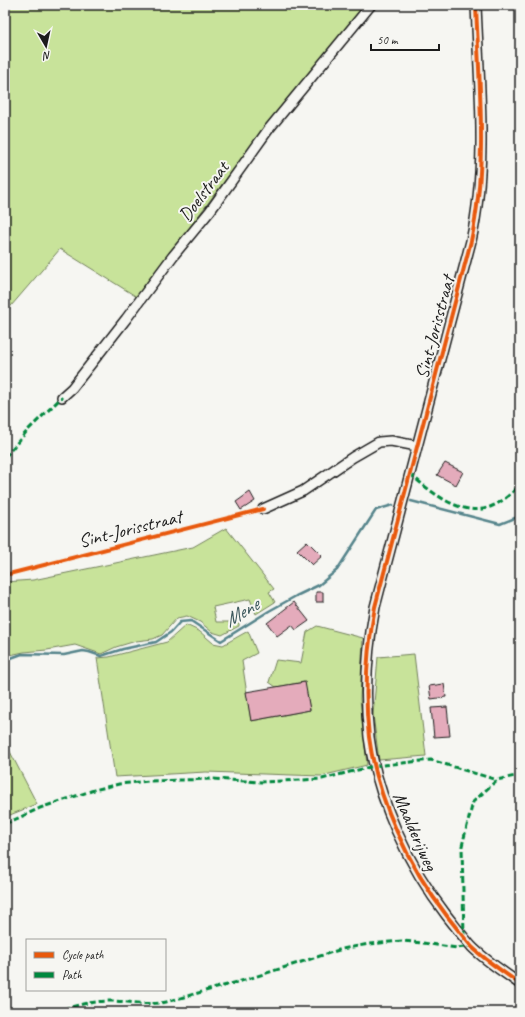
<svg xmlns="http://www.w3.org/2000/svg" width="525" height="1017" viewBox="0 0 525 1017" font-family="Caveat,sans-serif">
	<rect width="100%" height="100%" fill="#f6f6f2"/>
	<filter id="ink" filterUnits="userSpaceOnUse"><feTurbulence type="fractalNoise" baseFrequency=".025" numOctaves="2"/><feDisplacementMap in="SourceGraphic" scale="8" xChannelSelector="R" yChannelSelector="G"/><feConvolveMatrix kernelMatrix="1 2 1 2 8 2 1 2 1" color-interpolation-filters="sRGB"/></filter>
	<g filter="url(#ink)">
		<path fill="#c8e39a" stroke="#72805b" d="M5,5H367L267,125L137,297L60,249L5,313Z
			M226,528L274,589L269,592L275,602L256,614L250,599L213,607L216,622H239V626L222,635L212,632L200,622L187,616L177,618L162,635L153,639L136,641L116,647L101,654L75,645L47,650L24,652L5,656V582L33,580L193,547Z
			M186,625L199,631L213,643L223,645L248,631L257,653L242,661L251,721L310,710L304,682L276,687L269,682L276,660L301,663L307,632L317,626L363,638L360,699L367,765L321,776L206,772L115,777L97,658L109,657L167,642Z
			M414,654L426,756L379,760L373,715L378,657Z
			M5,742L37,804L5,817V799L7,794L5,789Z"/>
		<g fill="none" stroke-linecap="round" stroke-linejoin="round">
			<path stroke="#54848b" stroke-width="2.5" d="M411,501L500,524L520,516
				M5,659L11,658L22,654L64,655L83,651L89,652L101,656L123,649L156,642L171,632L180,622L191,621L221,641L269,611L296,596L319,585L337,570L376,510L393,505"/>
		</g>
		<path fill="#e4abbb" stroke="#1c1c1c" d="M445,463L463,472L456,485L437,475Z
			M250,492L255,501L241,510L236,502Z
			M307,541L322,556L312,565L297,550Z
			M316,592H323V602H316Z
			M294,602L309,621L296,630L292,625L277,636L267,623Z
			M305,682L310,710L251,721L246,692Z
			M444,684L446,697L431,699L429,686Z
			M447,707L450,736L434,737L431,708Z"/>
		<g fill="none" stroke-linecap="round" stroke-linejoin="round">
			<g stroke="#1c1c1c" stroke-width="12">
				<path id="minor" d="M476,5C479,84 488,164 471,241L375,607C367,649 364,694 369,737C377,799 409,867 447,916C455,926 463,937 472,947C486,961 504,972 520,984
					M62,397L72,388L126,319L173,256L210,211L268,130L371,5
					M263,509L303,491L353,457L379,442L391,441L417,446"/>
			</g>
			<use href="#minor" stroke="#f6f6f2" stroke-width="9"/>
			<path stroke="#00873e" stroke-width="3" stroke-dasharray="6 3" stroke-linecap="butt" d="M5,457L28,430L62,397
				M410,474C430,491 461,518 490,507C501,503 511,494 520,485
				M5,824L40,808L94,790L119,784L149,781L213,779L261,782L302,780L322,779L374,766L431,760L497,780
				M464,937L462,846L473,802L497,780L520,775
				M55,1012C73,1006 91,1001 110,1001C130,1001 146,1006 166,1002L248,979L342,949L369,944L402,941L423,943L457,948L472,946"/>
			<g stroke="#f6f6f2" stroke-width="6">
				<path id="cycleway" d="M476,5C479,84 488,164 471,241L375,607C367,649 364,694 369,737C377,799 409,867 447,916C455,926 463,937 472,947C486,961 504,972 520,984
					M5,575L263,509"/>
			</g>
			<use href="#cycleway" stroke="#e8590c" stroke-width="4"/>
		</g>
	</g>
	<g text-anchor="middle" stroke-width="4" stroke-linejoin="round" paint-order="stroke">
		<g font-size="19" fill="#1c1c1c" stroke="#f6f6f2">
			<text transform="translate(203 191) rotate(-53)" y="7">Doelstraat</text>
			<text transform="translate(434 327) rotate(-75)" y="7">Sint-Jorisstraat</text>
			<text transform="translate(130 528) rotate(-14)" y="7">Sint-Jorisstraat</text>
			<text transform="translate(416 831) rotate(66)" y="7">Maalderijweg</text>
		</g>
		<g font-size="20" font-style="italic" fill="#3d595d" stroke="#f6f6f2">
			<text transform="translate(241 612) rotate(-32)" y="7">Mene</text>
		</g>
	</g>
	<rect width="525" height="1017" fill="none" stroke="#f6f6f2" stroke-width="20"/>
	<rect x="10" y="10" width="505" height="997" fill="none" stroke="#1c1c1c" stroke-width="1.5" filter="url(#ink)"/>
	<rect x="26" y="939" width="140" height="52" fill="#f6f6f2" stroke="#9f9f9c"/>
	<rect x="34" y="952" width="20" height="6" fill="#e8590c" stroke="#9f9f9c"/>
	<text x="62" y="959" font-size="12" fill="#1c1c1c">Cycle path</text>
	<rect x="34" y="972" width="20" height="6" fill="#00873e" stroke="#9f9f9c"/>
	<text x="62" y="979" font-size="12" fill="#1c1c1c">Path</text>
	<g transform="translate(46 46) rotate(171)" stroke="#f6f6f2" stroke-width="3" paint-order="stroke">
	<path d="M0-3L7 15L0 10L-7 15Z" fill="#1c1c1c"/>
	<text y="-6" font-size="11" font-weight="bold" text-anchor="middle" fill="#1c1c1c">N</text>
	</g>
	<path d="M371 44v6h68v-6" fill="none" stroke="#1c1c1c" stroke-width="2"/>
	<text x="377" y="44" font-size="12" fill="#1c1c1c" stroke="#f6f6f2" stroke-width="3" paint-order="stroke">50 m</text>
</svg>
